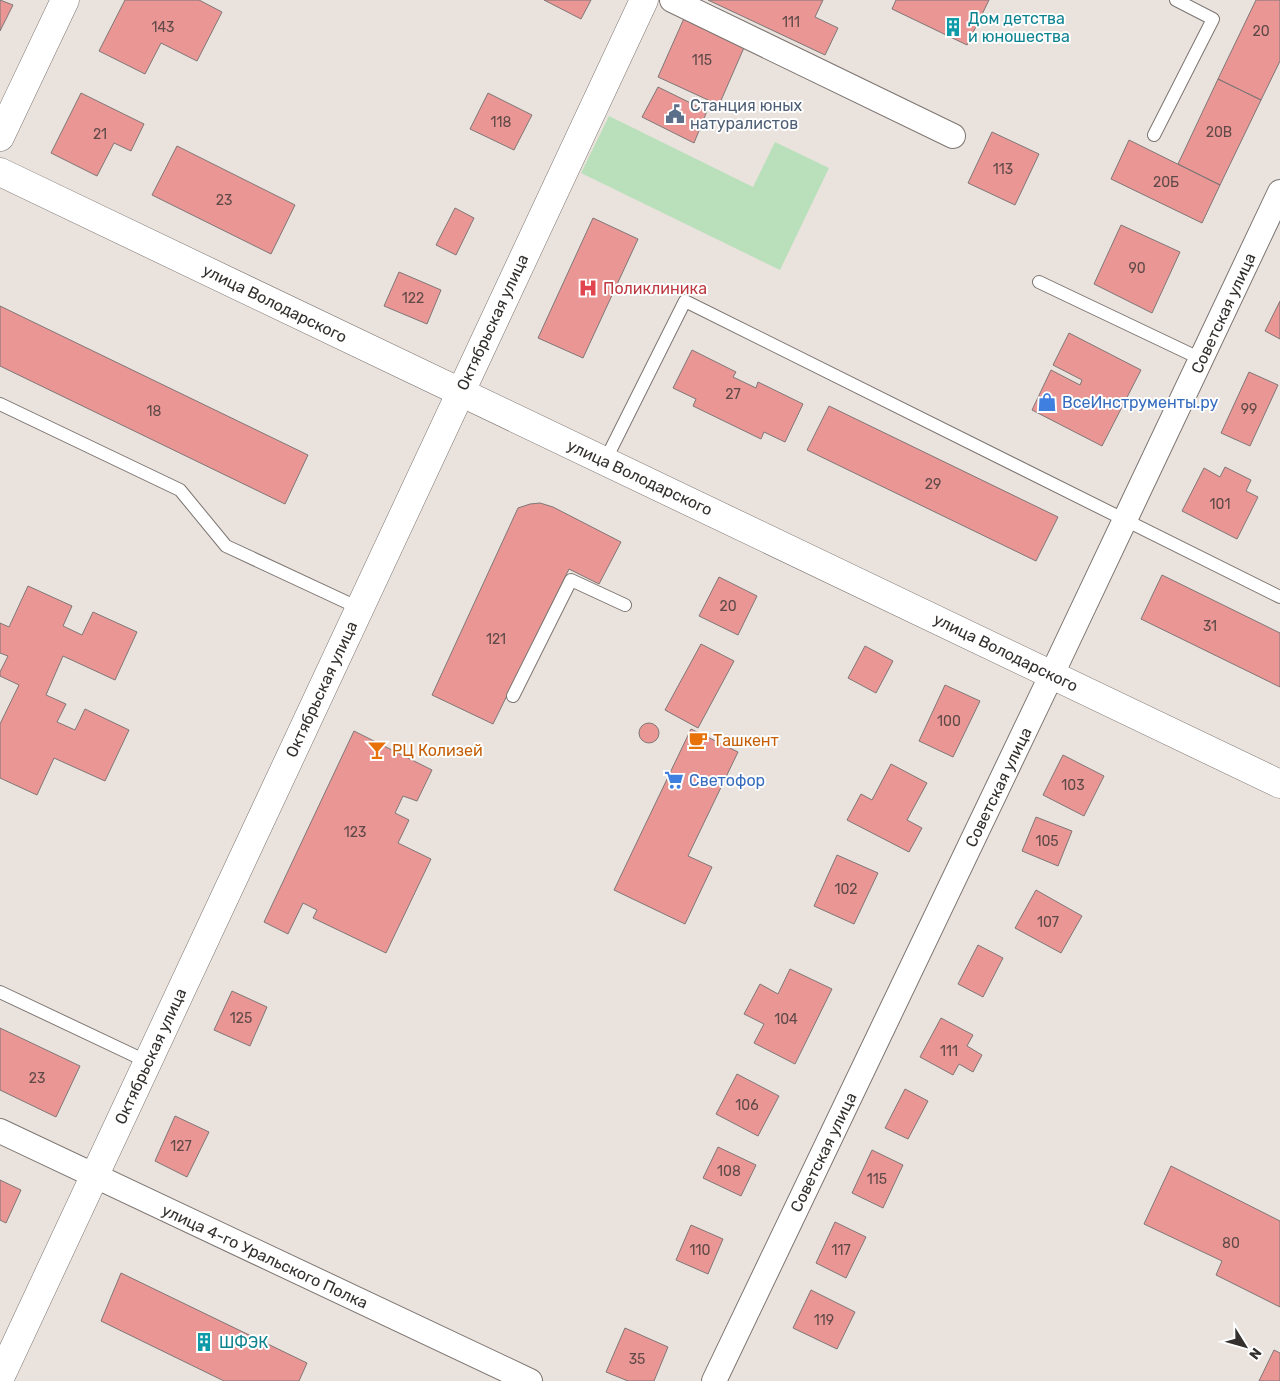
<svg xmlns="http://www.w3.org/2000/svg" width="1280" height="1381" viewBox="0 0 1280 1381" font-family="Rubik,sans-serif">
	<rect width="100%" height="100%" fill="#eae2dd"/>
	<path fill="#bae0bb" d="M609,116L753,187L775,142L829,168L780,270L581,173Z"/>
	<path fill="#e99695" stroke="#7f7776" d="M0,0L13,5L0,31Z
		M125,0H199L222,12L197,61L161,43L145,74L99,51Z
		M544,0H591L581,19Z
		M708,0H823L815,17L838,28L825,55Z
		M896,0H989L967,45L892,9Z
		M1256,0H1280V61L1261,100L1218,79Z
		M685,16L746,43L719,105L658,77Z
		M1218,79L1261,100L1220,185L1178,164Z
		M658,87L707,111L694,143L642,117Z
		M81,93L144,124L131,151L114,143L97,176L51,153Z
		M488,93L532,115L514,150L470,129Z
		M992,132L1039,154L1015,205L968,183Z
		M1129,140L1220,185L1202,223L1111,179Z
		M177,146L295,205L271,254L152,195Z
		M455,208L474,218L456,255L436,245Z
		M593,218L638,239L583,358L538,338Z
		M1121,225L1180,252L1152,313L1094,284Z
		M399,272L441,290L427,324L384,306Z
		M1280,301V339L1265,331Z
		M0,306L308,455L285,504L0,366Z
		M1069,333L1141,370L1102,446L1032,410L1051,370L1080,385L1082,380L1053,365Z
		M692,350L736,372L733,377L756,388L758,382L803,404L785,442L764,432L761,439L693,406L696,399L673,388Z
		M1249,372L1278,385L1250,446L1221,433Z
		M829,406L1058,517L1036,561L807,450Z
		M1225,467L1251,480L1246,491L1258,497L1237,539L1182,511L1204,468L1220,477Z
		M540,503L553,507L621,542L599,584L569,569L493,724L432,695L518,508L530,504Z
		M1162,575L1280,633V687L1141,619Z
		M719,577L757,596L738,635L699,616Z
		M28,586L72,606L63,626L82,635L93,612L137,632L115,680L63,656L46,695L66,704L57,722L75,730L85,709L129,730L105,781L54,758L37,795L0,778V724L19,685L0,676V672L8,656L0,653V623L9,627Z
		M701,644L734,661L698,728L665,710Z
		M865,646L893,661L876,693L848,678Z
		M945,685L980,701L953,757L919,741Z
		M639 733a10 10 0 1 1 20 0a10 10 0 1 1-20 0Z
		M691,729L738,752L688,856L712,867L685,924L614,890Z
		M354,731L432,770L417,801L403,796L395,813L409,820L398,843L431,859L386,953L313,918L317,910L303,903L288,934L264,922Z
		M1063,755L1104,776L1084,816L1043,795Z
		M891,764L927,783L907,820L922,828L909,852L847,820L861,794L872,800Z
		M1036,817L1072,831L1058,866L1022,851Z
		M837,855L878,873L854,924L814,906Z
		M1036,890L1082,916L1061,953L1015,928Z
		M978,945L1003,958L983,997L958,984Z
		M790,969L832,989L795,1064L754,1043L764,1024L744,1014L760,984L778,994Z
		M232,991L267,1007L250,1046L214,1030Z
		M941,1018L973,1035L967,1046L982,1055L973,1072L959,1064L953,1075L920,1057Z
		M0,1028L80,1066L56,1117L0,1090Z
		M737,1074L779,1096L758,1136L716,1114Z
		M905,1089L928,1101L908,1139L885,1128Z
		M175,1116L209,1132L187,1177L155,1161Z
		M718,1147L756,1165L741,1196L703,1178Z
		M872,1150L903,1165L883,1208L852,1193Z
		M1171,1166L1280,1221V1307L1216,1275L1222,1261L1144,1224Z
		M0,1180L21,1190L6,1223L0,1220Z
		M835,1222L866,1237L846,1278L816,1263Z
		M691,1225L723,1239L708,1274L676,1260Z
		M121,1273L307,1363L299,1381H224L101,1321Z
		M811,1290L855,1312L837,1349L793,1328Z
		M625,1328L668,1347L654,1381H628L606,1372Z
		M1274,1350L1280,1353V1381H1259Z"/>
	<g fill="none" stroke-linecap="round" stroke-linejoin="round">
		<g stroke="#7c7571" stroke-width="14">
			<path id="service" d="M1154,135L1213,19L1176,0
				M1039,282L1201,359
				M0,404L180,490L226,546L359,608
				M605,461L685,301L1280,597
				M513,696L571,580L625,605
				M0,992L148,1062"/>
		</g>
		<g stroke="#7c7571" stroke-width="26">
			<path id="minor" d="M672,0L953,136
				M0,1131L530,1381
				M714,1381L1052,674L1280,192"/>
		</g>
		<g stroke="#7c7571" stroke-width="29">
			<path id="tertiary" d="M0,137L65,0
				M0,1378L644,0"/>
		</g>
		<g stroke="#7c7571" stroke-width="29">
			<path id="primary" d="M0,172L1280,784"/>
		</g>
		<use href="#service" stroke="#fff" stroke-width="12"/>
		<use href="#minor" stroke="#fff" stroke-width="24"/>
		<use href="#tertiary" stroke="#fff" stroke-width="28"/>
		<use href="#primary" stroke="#fff" stroke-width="28"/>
	</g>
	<defs>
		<g id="building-bare" transform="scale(1.5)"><path d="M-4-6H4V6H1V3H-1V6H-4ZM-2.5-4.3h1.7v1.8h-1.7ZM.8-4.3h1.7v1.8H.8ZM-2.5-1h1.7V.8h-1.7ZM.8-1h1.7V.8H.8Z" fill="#0f9aa8" stroke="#fff" stroke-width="2.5" paint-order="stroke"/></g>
		<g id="civic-bare" transform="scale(1.5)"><path d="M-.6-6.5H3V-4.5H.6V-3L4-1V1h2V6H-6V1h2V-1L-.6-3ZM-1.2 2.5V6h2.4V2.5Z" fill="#5c6f8a" stroke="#fff" stroke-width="2.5" paint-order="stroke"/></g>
		<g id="hospital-bare" transform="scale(1.5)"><path d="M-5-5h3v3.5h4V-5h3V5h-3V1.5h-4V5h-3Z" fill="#e0444e" stroke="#fff" stroke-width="2.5" paint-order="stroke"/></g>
		<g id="shop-bare" transform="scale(1.5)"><path d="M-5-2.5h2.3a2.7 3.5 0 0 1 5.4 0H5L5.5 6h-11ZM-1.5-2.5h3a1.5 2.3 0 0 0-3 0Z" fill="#3f7fe0" stroke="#fff" stroke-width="2.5" paint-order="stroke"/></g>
		<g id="cafe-bare" transform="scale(1.5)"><path d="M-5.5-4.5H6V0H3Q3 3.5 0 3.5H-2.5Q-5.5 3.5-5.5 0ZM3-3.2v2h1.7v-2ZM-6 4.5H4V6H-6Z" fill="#e8710a" stroke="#fff" stroke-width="2.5" paint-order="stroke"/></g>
		<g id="bar-bare" transform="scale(1.5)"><path d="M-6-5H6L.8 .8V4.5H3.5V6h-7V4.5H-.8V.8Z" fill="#e8710a" stroke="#fff" stroke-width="2.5" paint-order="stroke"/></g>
		<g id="supermarket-bare" transform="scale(1.5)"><path d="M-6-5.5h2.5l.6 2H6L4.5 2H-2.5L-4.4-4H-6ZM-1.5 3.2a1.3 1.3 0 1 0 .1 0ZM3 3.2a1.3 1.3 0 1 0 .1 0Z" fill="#3f7fe0" stroke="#fff" stroke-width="2.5" paint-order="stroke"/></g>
	</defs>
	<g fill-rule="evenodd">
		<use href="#building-bare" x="953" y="27"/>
		<use href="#civic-bare" x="675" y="114"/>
		<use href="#hospital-bare" x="588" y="288"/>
		<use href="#shop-bare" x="1047" y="402"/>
		<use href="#cafe-bare" x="698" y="740"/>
		<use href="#bar-bare" x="377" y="750"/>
		<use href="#supermarket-bare" x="674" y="780"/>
		<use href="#building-bare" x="204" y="1342"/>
	</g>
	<g text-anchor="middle" stroke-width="4" stroke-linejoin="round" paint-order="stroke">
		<g font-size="14" fill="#604a48">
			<text x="791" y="27">111</text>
			<text x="163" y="32">143</text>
			<text x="1261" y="36">20</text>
			<text x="702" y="65">115</text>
			<text x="501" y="127">118</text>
			<text x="1219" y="137">20В</text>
			<text x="100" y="139">21</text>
			<text x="1003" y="174">113</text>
			<text x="1166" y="187">20Б</text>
			<text x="224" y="205">23</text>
			<text x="1137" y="273">90</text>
			<text x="413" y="303">122</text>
			<text x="733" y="399">27</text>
			<text x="1249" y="414">99</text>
			<text x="154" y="416">18</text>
			<text x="933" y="489">29</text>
			<text x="1220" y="509">101</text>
			<text x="728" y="611">20</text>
			<text x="1210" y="631">31</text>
			<text x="496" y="644">121</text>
			<text x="949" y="726">100</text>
			<text x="1073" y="790">103</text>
			<text x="355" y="837">123</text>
			<text x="1047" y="846">105</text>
			<text x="846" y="894">102</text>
			<text x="1048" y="927">107</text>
			<text x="241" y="1023">125</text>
			<text x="786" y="1024">104</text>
			<text x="949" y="1056">111</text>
			<text x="37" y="1083">23</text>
			<text x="747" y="1110">106</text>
			<text x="181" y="1151">127</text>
			<text x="729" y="1176">108</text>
			<text x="877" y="1184">115</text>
			<text x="1231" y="1248">80</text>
			<text x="700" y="1255">110</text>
			<text x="841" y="1255">117</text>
			<text x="824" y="1325">119</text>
			<text x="637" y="1364">35</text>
		</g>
		<g font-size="16" fill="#0d838f" stroke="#fff" text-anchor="start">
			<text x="968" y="24">Дом детства<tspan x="968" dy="18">и юношества</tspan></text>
			<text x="219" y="1348">ШФЭК</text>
		</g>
		<g font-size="16" fill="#4e5e75" stroke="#fff" text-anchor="start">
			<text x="690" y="111">Станция юных<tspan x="690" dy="18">натуралистов</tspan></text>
		</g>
		<g font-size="16" fill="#be3a42" stroke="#fff" text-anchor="start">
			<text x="603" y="294">Поликлиника</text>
		</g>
		<g font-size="16" fill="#33302e" stroke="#fff">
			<text transform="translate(275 303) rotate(26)" y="6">улица Володарского</text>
			<text transform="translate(1223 313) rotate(-65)" y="6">Советская улица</text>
			<text transform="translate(492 322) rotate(-65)" y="6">Октябрьская улица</text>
			<text transform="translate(640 477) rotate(25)" y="6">улица Володарского</text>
			<text transform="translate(1006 652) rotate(26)" y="6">улица Володарского</text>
			<text transform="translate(321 689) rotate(-65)" y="6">Октябрьская улица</text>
			<text transform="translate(998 787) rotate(-64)" y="6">Советская улица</text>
			<text transform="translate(150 1056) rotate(-65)" y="6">Октябрьская улица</text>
			<text transform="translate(823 1152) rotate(-64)" y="6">Советская улица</text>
			<text transform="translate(265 1256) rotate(25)" y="6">улица 4-го Уральского Полка</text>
		</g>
		<g font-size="16" fill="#366cbe" stroke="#fff" text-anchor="start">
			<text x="1062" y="408">ВсеИнструменты.ру</text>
			<text x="689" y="786">Светофор</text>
		</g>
		<g font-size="16" fill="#c56008" stroke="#fff" text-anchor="start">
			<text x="713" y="746">Ташкент</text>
			<text x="392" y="756">РЦ Колизей</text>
		</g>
	</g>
	<g transform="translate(1245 1346) rotate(127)" stroke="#ffffff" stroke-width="4" paint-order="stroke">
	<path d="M0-4L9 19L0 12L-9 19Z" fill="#33302e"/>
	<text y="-8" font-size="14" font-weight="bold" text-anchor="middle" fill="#33302e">N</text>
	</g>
</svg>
